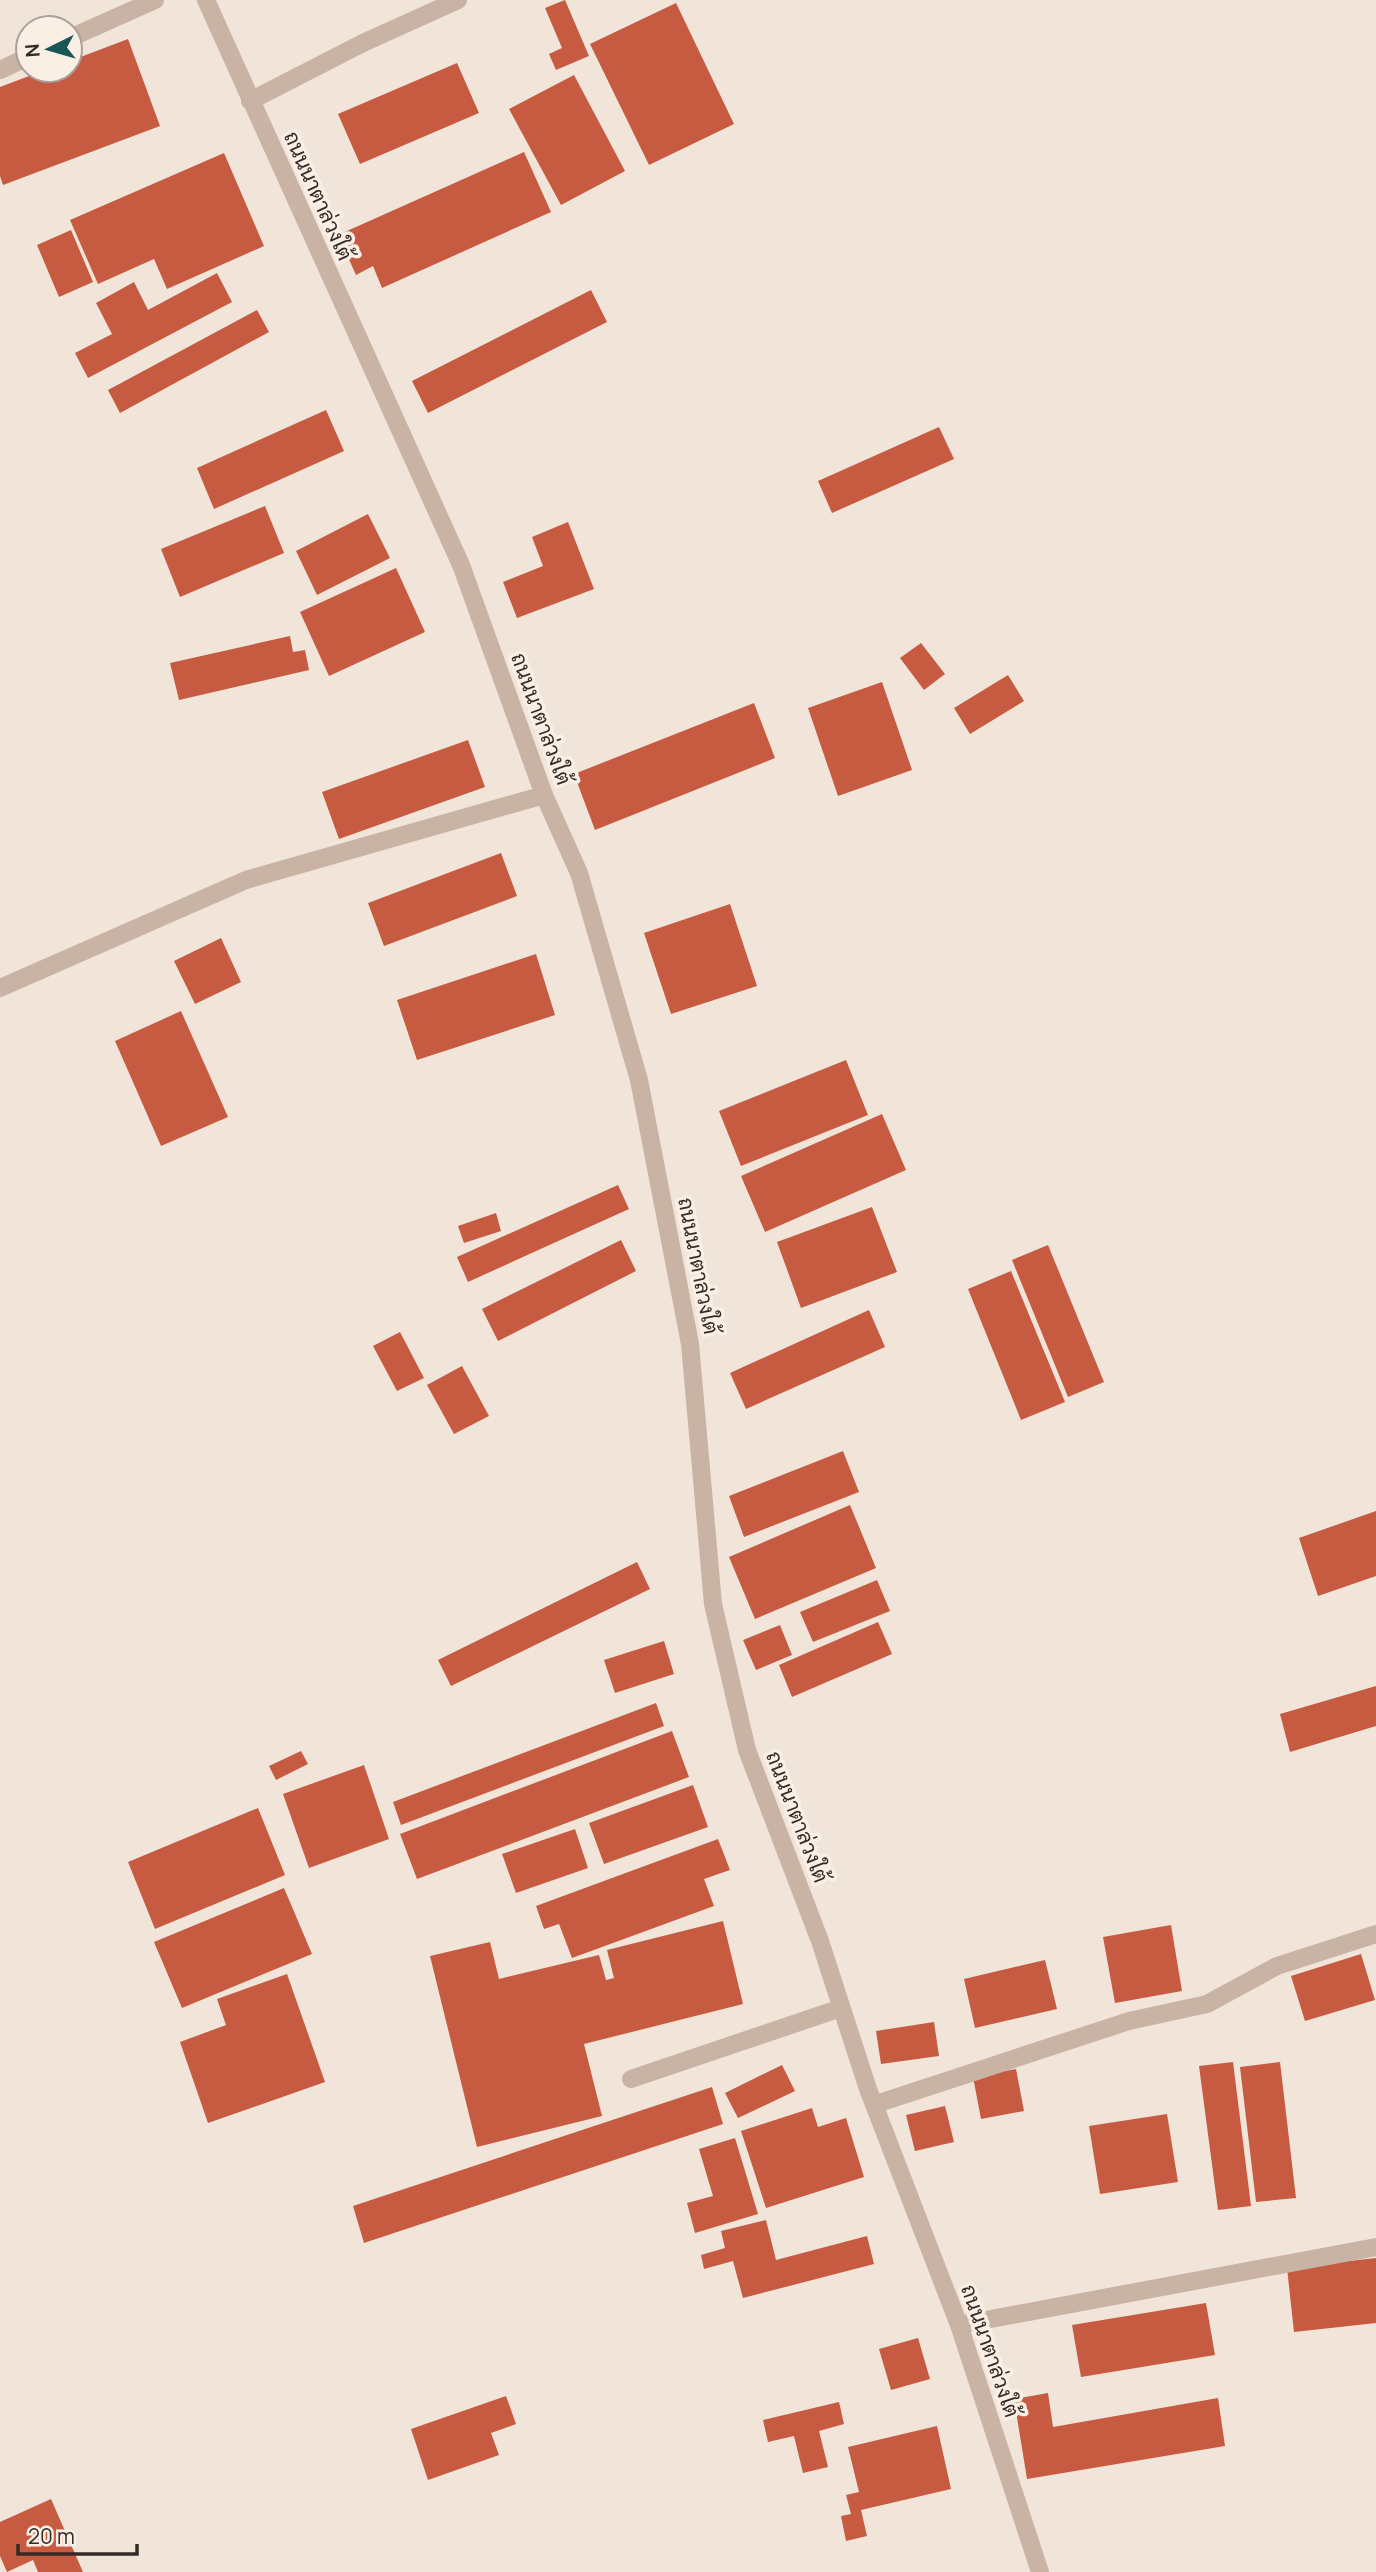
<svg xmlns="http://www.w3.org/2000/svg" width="1376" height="2572" viewBox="0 0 1376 2572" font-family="Manrope,Sarabun,sans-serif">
	<rect width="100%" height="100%" fill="#f1e4d9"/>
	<path fill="#c65b42" d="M565,0L589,56L556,70L549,54L562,48L545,8Z
		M676,3L734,124L649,165L590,44Z
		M128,39L160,126L3,185L0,176V87L45,70H70V61Z
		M457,63L479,113L360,164L338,114Z
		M574,75L625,171L561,205L509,109Z
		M524,152L551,212L382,288L373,266L356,275L338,235Z
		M224,153L264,246L167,289L154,259L98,284L70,220Z
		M71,230L93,282L59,297L37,245Z
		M217,273L232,302L88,378L75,353L112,334L96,303L134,282L148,310Z
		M591,290L607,322L428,413L412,381Z
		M257,310L269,332L120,413L108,390Z
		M326,410L344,451L214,509L197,468Z
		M939,427L954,459L832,513L818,481Z
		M265,506L284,553L180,597L161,549Z
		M368,514L390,558L317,595L296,551Z
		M568,522L594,589L517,618L503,582L543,566L532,537Z
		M396,568L425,632L329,676L300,612Z
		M290,636L293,652L305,650L309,670L179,700L170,663Z
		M921,643L945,674L924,690L900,658Z
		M1008,675L1024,701L970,734L954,708Z
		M882,682L912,770L838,796L808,708Z
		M754,703L775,758L595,830L574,774Z
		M468,740L485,787L339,839L322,792Z
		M501,853L517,896L384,946L368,903Z
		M730,904L757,986L671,1014L644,933Z
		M221,938L241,982L195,1004L174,961Z
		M536,954L555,1015L417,1060L397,1000Z
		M181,1011L228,1117L161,1146L115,1041Z
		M846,1060L868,1115L741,1166L719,1111Z
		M882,1114L906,1170L765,1232L741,1176Z
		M618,1185L629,1209L468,1282L457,1257Z
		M872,1207L897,1272L801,1308L777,1242Z
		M496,1213L501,1231L464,1243L458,1226Z
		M621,1240L636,1271L498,1341L482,1309Z
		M1048,1245L1104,1382L1068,1397L1012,1260Z
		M1011,1271L1065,1402L1021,1420L968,1289Z
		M869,1310L885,1347L746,1409L730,1373Z
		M400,1332L424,1378L397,1391L373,1346Z
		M462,1366L489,1416L454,1434L427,1385Z
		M843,1451L859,1492L744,1537L729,1496Z
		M850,1505L876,1568L755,1619L729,1557Z
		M1376,1511V1576L1318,1596L1299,1538Z
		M637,1562L650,1589L451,1686L438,1660Z
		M877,1580L890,1611L813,1642L800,1612Z
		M878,1622L892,1654L792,1697L779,1665Z
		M780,1625L792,1655L756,1670L743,1640Z
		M664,1641L674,1674L615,1693L604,1660Z
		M1376,1686V1726L1290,1752L1280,1714Z
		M656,1703L664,1726L401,1825L393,1802Z
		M672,1731L689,1777L417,1879L400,1834Z
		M301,1751L308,1764L276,1780L269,1766Z
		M364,1765L389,1839L309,1868L283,1794Z
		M693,1785L708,1827L604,1864L589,1823Z
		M258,1808L285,1875L155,1929L128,1862Z
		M575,1829L588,1868L516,1893L502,1854Z
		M718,1839L730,1870L704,1879L714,1906L572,1958L559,1924L544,1929L536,1906Z
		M284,1888L312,1954L182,2008L154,1942Z
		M723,1921L743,2004L584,2044L602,2116L477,2147L430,1956L490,1942L499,1979L599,1955L606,1980L614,1978L607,1950Z
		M1171,1925L1182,1991L1115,2003L1103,1937Z
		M1361,1954L1375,2000L1305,2021L1291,1976Z
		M1045,1960L1057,2009L975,2028L964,1979Z
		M287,1974L325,2082L208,2123L180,2042L226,2025L217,1999Z
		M934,2022L939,2056L881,2064L876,2031Z
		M1233,2062L1251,2206L1218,2210L1199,2066Z
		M1280,2062L1296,2198L1256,2202L1240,2067Z
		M782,2065L795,2091L738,2118L725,2093Z
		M1016,2069L1024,2111L981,2119L973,2077Z
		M712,2087L723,2124L364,2243L353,2206Z
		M945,2106L954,2142L915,2151L906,2115Z
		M812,2108L818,2127L846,2118L864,2177L766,2208L741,2131Z
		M1167,2114L1178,2182L1100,2194L1089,2126Z
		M735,2138L758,2214L695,2233L687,2203L713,2196L699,2149Z
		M766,2220L776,2260L867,2236L874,2264L743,2298L733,2261L704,2269L701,2255L725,2248L721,2231Z
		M1376,2258V2323L1294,2332L1287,2268Z
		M1206,2303L1215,2355L1081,2377L1072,2325Z
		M918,2338L930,2379L891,2390L879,2349Z
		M1048,2393L1053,2427L1218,2398L1225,2446L1027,2479L1014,2399Z
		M506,2396L516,2424L491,2433L499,2455L428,2480L411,2429Z
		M839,2402L844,2424L819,2431L828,2467L803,2473L794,2436L768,2442L763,2420Z
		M937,2426L951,2489L861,2510L867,2536L846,2541L841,2516L851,2514L846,2495L859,2492L848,2447Z
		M51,2499L83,2572H38L33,2560L7,2572L0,2556V2522Z"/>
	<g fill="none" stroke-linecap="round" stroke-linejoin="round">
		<path stroke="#c9b3a5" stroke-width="18" d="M206,0L461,565L544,795L579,873L639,1080L690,1344L713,1604L747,1750L820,1941L868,2089L959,2325L1040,2572
			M70,38L155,0
			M0,70L28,57
			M250,101L363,43L458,0
			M0,988L246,880L544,795
			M631,2079L841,2008
			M876,2104L1129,2021L1207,2004L1277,1966L1376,1934
			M959,2325L1376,2247"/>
	</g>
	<g text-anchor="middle" stroke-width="7" stroke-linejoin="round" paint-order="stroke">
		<g font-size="21" fill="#352a26" stroke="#f9efe5">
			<text transform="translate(318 196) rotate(66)" y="7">ถนนนาตาล่วงใต้</text>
			<text transform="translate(541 719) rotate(70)" y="7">ถนนนาตาล่วงใต้</text>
			<text transform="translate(698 1266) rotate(79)" y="7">ถนนนาตาล่วงใต้</text>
			<text transform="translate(797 1817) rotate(69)" y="7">ถนนนาตาล่วงใต้</text>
			<text transform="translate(990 2351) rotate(71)" y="7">ถนนนาตาล่วงใต้</text>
		</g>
	</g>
	<g transform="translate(49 49) rotate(265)"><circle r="33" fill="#f9efe5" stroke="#aba099" stroke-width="2"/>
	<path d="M0-5L12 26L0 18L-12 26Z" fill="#1c5556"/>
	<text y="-10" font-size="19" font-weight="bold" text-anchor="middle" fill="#352a26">N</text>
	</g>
	<path d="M18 2544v10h119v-10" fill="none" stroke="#352a26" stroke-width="3.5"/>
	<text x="28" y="2544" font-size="21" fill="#352a26" stroke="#f9efe5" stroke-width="5" paint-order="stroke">20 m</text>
</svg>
